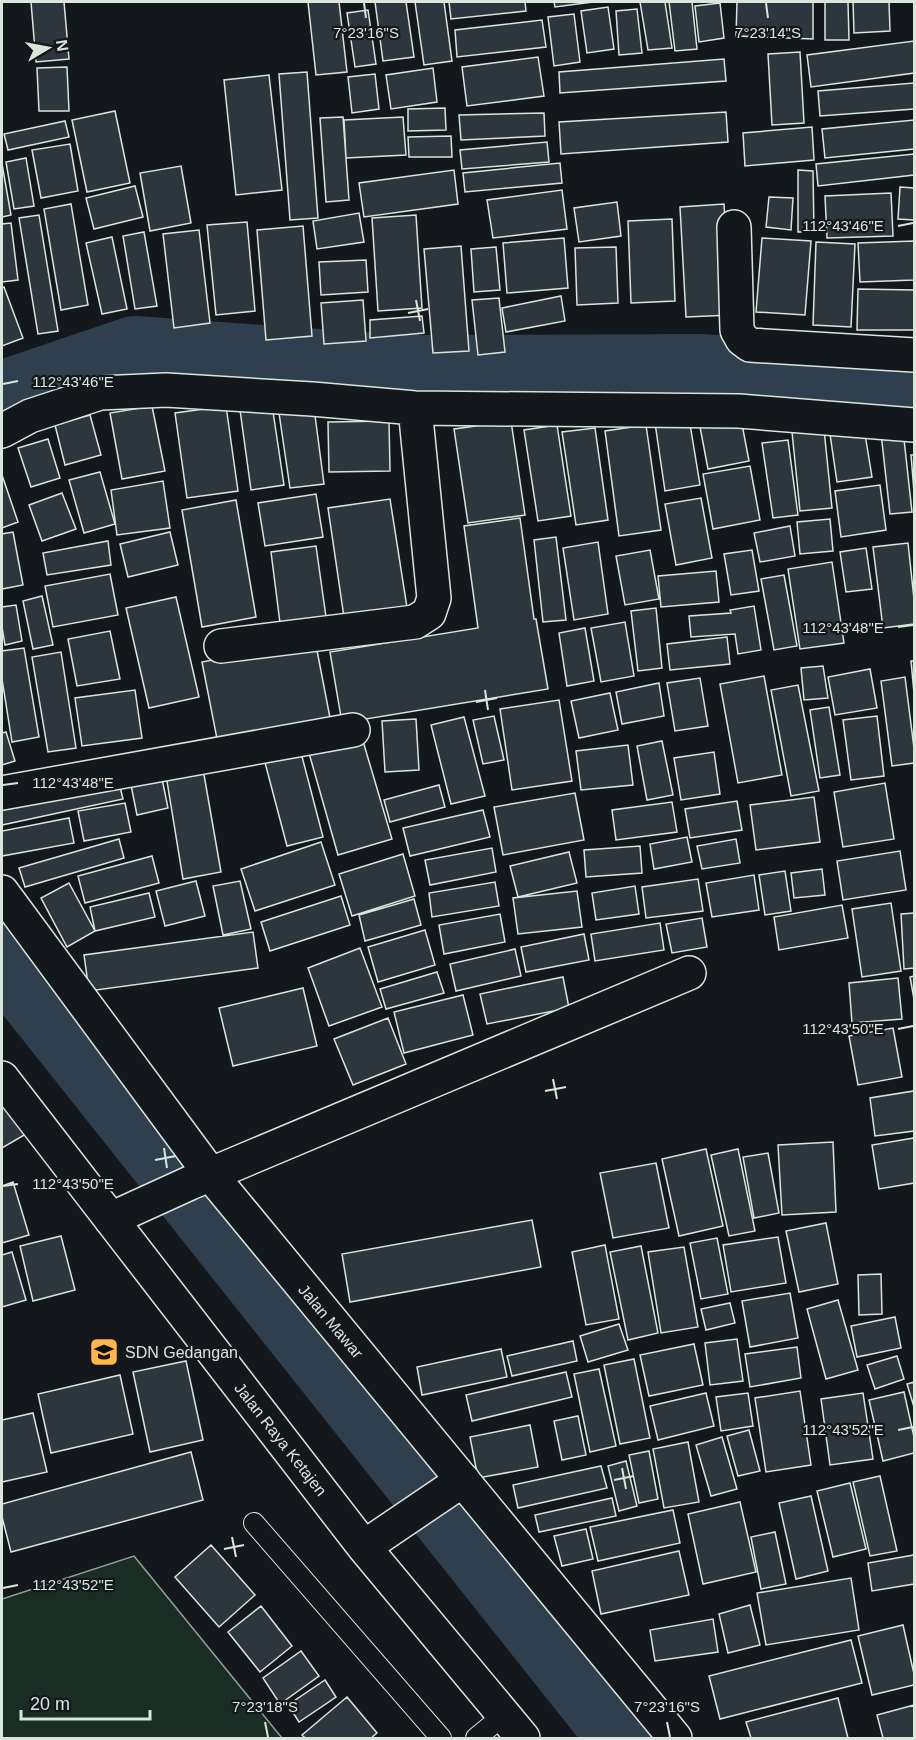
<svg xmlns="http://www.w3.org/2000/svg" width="916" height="1740" viewBox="0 0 916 1740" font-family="Helvetica,sans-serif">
	<rect width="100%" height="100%" fill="#14181c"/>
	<path fill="#1a2d24" stroke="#939e99" stroke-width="1.5" d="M134,1556L282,1738H2V1599Z"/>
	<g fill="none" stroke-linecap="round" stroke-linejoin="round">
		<path stroke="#2f3f4d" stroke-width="78" d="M2,400L135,355L404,374L705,373L914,391
			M2,951L628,1738"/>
	</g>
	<path fill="#2c363c" stroke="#d8e6dc" stroke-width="1.5" d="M31,2H64L69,59L36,62Z
		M308,2H339L347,72L316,75Z
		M375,2H406L414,57L383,61Z
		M415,2H444L452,61L424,65Z
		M449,2H525L526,11L451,19Z
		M554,2H593L555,7Z
		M640,2H665L672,48L648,50Z
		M669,2H692L697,49L675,51Z
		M737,2H813V39L736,36Z
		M825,2H848L849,40H825Z
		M853,2H889L890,31L854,33Z
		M720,3L724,38L699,42L695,6Z
		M608,7L614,49L587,53L581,11Z
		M637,9L642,53L619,55L616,11Z
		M368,10L376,64L355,67L347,13Z
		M574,14L580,62L554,66L548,17Z
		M542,20L546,47L457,57L455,30Z
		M914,41V73L811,87L807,55Z
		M800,52L804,123L772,125L768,54Z
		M538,57L544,96L467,106L462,67Z
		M724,59L726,81L560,93L559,72Z
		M67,67L69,111H39L37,68Z
		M433,68L437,102L391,109L386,75Z
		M307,72L318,218L290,220L279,74Z
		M375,74L379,109L352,113L348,77Z
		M269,75L282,190L236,195L224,80Z
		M914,83V109L820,116L818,91Z
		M445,108L446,130L408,131V109Z
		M115,111L130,183L87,192L72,120Z
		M726,112L728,142L561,154L559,122Z
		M544,113L545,136L461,140L459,115Z
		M343,117L349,200L326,202L320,118Z
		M403,117L406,155L346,158L344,120Z
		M914,120V149L825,158L822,129Z
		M65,121L69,137L8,150L4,134Z
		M812,127L814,160L745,166L743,133Z
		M451,136L452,157H409L408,137Z
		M547,142L549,162L462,169L460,150Z
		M70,144L78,191L41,198L32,150Z
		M914,154V175L818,186L816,164Z
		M26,158L34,206L14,209L6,162Z
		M560,163L562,183L465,192L463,173Z
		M2,164L11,215L2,217Z
		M181,166L191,223L150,231L140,173Z
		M454,170L458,204L364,217L359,183Z
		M798,170L813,171L814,232H798Z
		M135,186L143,217L94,229L86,198Z
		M900,187L914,188V220L898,219Z
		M562,190L567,229L493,238L487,200Z
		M891,193L893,236L827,238L825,196Z
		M769,197L793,198L791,230L766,227Z
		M617,202L621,236L579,242L574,208Z
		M71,204L88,305L61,310L44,209Z
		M724,204L731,315L686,317L680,207Z
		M359,213L364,242L317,249L313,221Z
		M39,215L58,331L38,334L19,218Z
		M416,215L422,308L378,311L372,218Z
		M672,219L675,301L631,303L628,221Z
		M247,222L255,311L216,315L207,225Z
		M11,223L18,280L2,282V224Z
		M303,226L312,336L266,340L257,230Z
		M199,230L210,323L174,328L163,234Z
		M144,232L157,306L135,309L123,236Z
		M112,237L127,309L102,314L86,243Z
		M564,238L568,288L507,293L503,243Z
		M762,238L811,241L805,315L756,312Z
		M914,241V280L860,282L858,243Z
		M816,242L855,244L851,327L813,325Z
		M461,246L469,351L433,353L424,249Z
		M496,247L500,290L474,292L471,249Z
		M616,247L618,303L577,305L575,248Z
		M366,260L368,292L321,295L319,262Z
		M4,287L23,338L2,346V288Z
		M858,289L914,290V330H857Z
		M561,296L565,321L506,332L502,308Z
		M499,298L505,352L478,355L472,300Z
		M363,300L366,341L324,344L321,303Z
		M422,316L424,333L370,338V320Z
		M272,405L284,485L251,490L240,410Z
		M152,406L165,471L122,479L110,413Z
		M226,406L238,491L187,498L175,413Z
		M314,408L324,484L290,488L279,413Z
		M90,415L101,455L65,465L55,425Z
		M689,418L700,485L665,491L655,423Z
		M741,419L749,461L708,469L700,427Z
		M389,421L390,471L329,472L328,422Z
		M511,421L525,515L468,523L454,429Z
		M557,425L571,516L538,521L524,430Z
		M646,425L661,530L619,536L605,431Z
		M595,428L608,520L576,525L562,432Z
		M864,428L872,477L837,482L830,434Z
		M824,429L832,508L800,511L792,432Z
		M903,430L912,512L890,514L881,433Z
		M48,439L60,478L31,487L18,448Z
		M788,440L798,515L773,518L762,443Z
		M911,455H914V492Z
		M750,466L760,520L713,529L703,474Z
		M100,472L115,524L84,533L69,480Z
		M2,475L18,522L2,528Z
		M163,481L170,528L117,535L111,490Z
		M880,485L886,530L841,537L835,491Z
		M62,493L76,529L42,541L29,505Z
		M316,494L323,537L265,546L258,503Z
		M701,498L712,558L676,565L665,504Z
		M390,499L408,614L345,624L328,508Z
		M236,500L256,617L202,627L182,510Z
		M520,518L534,619H536L548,689L342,723L330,652L478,628L464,526Z
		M830,519L833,551L800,554L797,522Z
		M790,526L795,556L760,562L754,533Z
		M13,532L23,585L2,589V534Z
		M170,532L178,565L128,577L120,544Z
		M556,537L566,620L543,622L534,540Z
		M108,541L111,565L47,575L43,553Z
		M598,542L608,614L574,620L563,548Z
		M908,543L914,599V624L883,628L873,547Z
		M316,546L326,617L280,623L271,552Z
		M866,548L872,589L846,592L840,552Z
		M650,550L659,599L625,605L616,556Z
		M752,550L759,591L731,595L724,554Z
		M832,562L844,643L800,649L788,569Z
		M716,571L719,602L661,607L658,576Z
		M110,574L118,615L53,627L45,586Z
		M784,575L797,646L774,650L761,579Z
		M42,596L53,645L33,649L23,601Z
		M176,597L199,697L149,708L126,608Z
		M16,605L22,641L5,645L2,627V607Z
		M754,606L761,650L738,654L735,634L691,637L689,616L731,613L730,610Z
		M656,608L662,668L638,671L631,611Z
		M625,622L634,676L601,682L591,628Z
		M585,628L594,681L567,686L559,633Z
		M110,631L120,679L77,686L68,639Z
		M727,637L730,664L670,670L667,644Z
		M315,640L331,723L218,744L202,662Z
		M24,648L39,737L12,742L2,679V651Z
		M61,652L76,748L48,752L32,657Z
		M911,661H914V693Z
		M823,666L828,698L804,700L801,668Z
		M870,669L877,708L835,715L828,677Z
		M764,676L782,775L738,783L720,684Z
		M905,677L914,748V763L892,766L881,681Z
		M700,678L708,726L675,731L667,683Z
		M659,683L664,716L622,724L616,692Z
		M798,685L819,791L791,796L771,690Z
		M135,690L142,738L82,746L75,698Z
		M610,693L618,730L579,738L571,701Z
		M559,700L572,781L512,790L500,709Z
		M829,707L840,775L820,778L810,710Z
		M494,716L504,760L483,764L473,720Z
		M877,716L884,776L851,780L843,720Z
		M464,717L485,796L451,804L431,725Z
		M416,719L419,770L385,772L382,721Z
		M360,731L392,839L338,855L307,746Z
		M6,732L15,761L2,765V733Z
		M662,741L673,795L647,800L637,746Z
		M299,745L323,837L287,846L263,755Z
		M628,745L633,785L581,790L576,751Z
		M714,752L720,794L681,800L674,758Z
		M160,769L168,808L137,815L129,775Z
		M203,769L221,872L183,879L166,775Z
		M117,775L123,799L2,825V800Z
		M885,783L894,839L843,847L834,792Z
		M439,785L445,807L390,822L384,800Z
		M575,793L584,840L503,855L494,807Z
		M814,797L820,842L756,850L750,805Z
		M737,801L742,830L690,838L685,809Z
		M672,802L677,832L616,840L612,810Z
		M125,803L131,832L84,841L78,811Z
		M483,810L490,837L410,856L403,828Z
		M69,818L74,843L2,856V831Z
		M687,837L692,862L654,869L650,844Z
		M119,839L124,858L25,887L19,868Z
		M736,839L740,863L702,869L697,846Z
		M321,842L335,885L255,911L241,869Z
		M640,846L642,873L586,877L584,850Z
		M492,848L496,872L430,885L425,860Z
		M900,851L906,890L843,900L837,861Z
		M569,852L577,883L518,897L510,866Z
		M403,854L415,896L352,916L339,874Z
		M152,856L159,883L85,903L78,876Z
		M822,869L825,895L794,898L791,873Z
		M785,871L791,911L765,915L759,875Z
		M754,875L759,910L712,917L706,883Z
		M698,879L703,911L646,918L642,887Z
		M196,881L205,916L165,926L156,891Z
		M240,881L251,929L223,935L213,886Z
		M495,882L499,906L432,917L429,893Z
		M69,883L95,931L67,947L41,898Z
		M635,886L639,914L596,920L592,893Z
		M577,891L582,927L518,934L513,898Z
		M149,893L155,917L95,931L90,907Z
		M341,896L350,925L270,951L261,922Z
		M414,899L421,925L365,941L359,915Z
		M891,903L901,971L862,977L852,909Z
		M842,905L848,938L779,950L774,917Z
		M914,913V968L904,969L901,914Z
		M500,914L505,942L444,954L439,925Z
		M702,918L707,947L672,953L666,924Z
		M660,923L664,950L595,961L591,934Z
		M425,930L435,965L378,982L368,947Z
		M253,932L258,968L89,991L84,955Z
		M584,934L589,960L526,972L521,947Z
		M360,948L382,1007L329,1026L308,968Z
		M515,949L521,976L456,991L450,964Z
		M437,972L444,993L386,1009L380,989Z
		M914,976V999L910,977Z
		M563,977L569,1008L487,1024L480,994Z
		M898,978L902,1019L852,1023L849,983Z
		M303,988L317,1046L233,1066L219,1008Z
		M463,995L473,1035L404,1053L394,1012Z
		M388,1018L406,1064L353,1085L334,1039Z
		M893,1028L902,1077L858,1085L849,1036Z
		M914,1091V1131L875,1136L870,1098Z
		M2,1098L26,1134L2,1148Z
		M914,1138V1183L879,1189L872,1145Z
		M833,1142L836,1212L782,1215L778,1145Z
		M706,1149L723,1226L679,1236L662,1159Z
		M738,1149L755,1231L729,1236L711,1155Z
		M768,1153L779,1213L754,1218L743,1157Z
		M656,1163L669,1228L613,1238L600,1173Z
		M13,1182L29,1235L2,1243V1186Z
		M532,1220L541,1267L350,1302L342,1254Z
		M826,1223L838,1284L799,1292L786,1231Z
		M61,1236L75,1290L33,1301L20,1246Z
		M778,1237L786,1283L731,1292L723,1245Z
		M717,1238L728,1294L701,1299L690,1243Z
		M605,1245L619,1319L586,1325L572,1252Z
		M641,1246L658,1333L628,1340L610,1252Z
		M684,1247L698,1327L661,1333L648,1252Z
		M12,1252L26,1300L2,1307V1255Z
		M881,1274L882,1314L859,1315L858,1275Z
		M790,1293L798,1338L750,1347L742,1301Z
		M838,1300L858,1370L826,1379L807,1309Z
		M730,1303L735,1323L706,1330L701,1309Z
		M895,1317L901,1348L857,1357L851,1326Z
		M619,1324L628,1350L588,1362L580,1336Z
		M737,1339L743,1381L710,1385L705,1343Z
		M573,1341L577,1361L512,1376L507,1356Z
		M694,1344L703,1385L649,1396L640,1355Z
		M797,1347L801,1378L750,1387L745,1354Z
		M501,1349L507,1377L422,1395L417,1367Z
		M897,1356L904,1379L875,1389L867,1365Z
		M634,1359L650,1438L620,1444L604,1365Z
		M186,1361L203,1440L150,1452L133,1372Z
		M599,1369L616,1446L590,1452L574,1374Z
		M566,1372L572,1397L472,1421L466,1395Z
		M120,1375L133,1434L51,1453L38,1394Z
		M914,1382V1407L907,1384Z
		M800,1391L811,1465L766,1472L755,1398Z
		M904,1392L914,1437V1453L883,1461L869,1400Z
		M706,1393L714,1426L658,1440L650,1406Z
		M748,1393L753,1426L721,1431L716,1397Z
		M863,1393L873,1459L830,1465L821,1399Z
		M33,1413L47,1472L2,1482V1420Z
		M578,1416L586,1455L562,1460L554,1421Z
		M530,1425L538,1467L478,1478L470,1437Z
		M749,1430L760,1471L738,1476L727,1436Z
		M722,1437L737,1489L711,1496L696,1445Z
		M688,1442L699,1502L664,1508L653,1449Z
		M649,1451L658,1499L639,1503L629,1455Z
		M191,1452L203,1500L11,1552L2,1517V1504Z
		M626,1461L637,1506L619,1511L608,1466Z
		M601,1466L607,1488L518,1508L513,1485Z
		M880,1476L897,1551L870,1556L853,1482Z
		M850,1483L866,1549L833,1557L817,1491Z
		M811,1496L828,1571L796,1579L779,1503Z
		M612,1498L616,1516L539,1532L535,1515Z
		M740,1502L756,1572L703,1584L688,1514Z
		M673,1510L680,1543L598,1561L590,1527Z
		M586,1529L593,1559L562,1566L554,1536Z
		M775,1532L786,1584L761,1589L751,1537Z
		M211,1545L255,1595L219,1627L175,1577Z
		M679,1551L689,1595L601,1614L592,1571Z
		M914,1555V1584L872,1591L868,1563Z
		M851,1578L859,1630L766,1645L757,1593Z
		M750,1605L760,1645L728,1653L719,1614Z
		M261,1606L292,1646L260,1672L228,1632Z
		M713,1619L718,1652L655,1661L650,1630Z
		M903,1625L914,1674V1685L872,1695L858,1636Z
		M851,1640L862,1683L720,1719L709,1676Z
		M301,1651L319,1676L280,1704L263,1678Z
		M325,1680L336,1697L299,1722L288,1705Z
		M347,1697L377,1733L371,1738H305L302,1735Z
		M838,1698L848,1738H751L746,1722Z
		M914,1705V1738H883L877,1715Z"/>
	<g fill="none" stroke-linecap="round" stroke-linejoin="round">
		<g stroke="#d8e6dc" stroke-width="22">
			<path id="service" d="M254,1523L441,1738
				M476,1738L504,1715"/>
		</g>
		<g stroke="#d8e6dc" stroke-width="36">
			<path id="minor" d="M734,227L737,330L742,339L750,345L914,355
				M2,431L30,416L100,393L166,390L312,399L415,408L739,411L914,425
				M221,646L415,622L429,613L434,598L415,408
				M2,793L353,730
				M2,892L211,1175L675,1738
				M111,1219L190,1183L689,973"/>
		</g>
		<g stroke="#d8e6dc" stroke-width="36">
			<path id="tertiary" d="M2,1078L364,1547L523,1738
				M364,1547L463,1480"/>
		</g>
		<use href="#service" stroke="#14181c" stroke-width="20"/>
		<use href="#minor" stroke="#14181c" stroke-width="33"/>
		<use href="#tertiary" stroke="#14181c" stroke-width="33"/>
	</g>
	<path fill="none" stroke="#d8e6dc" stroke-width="2" d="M364,3L366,18M766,3L768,18M898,226L913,223M416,300L420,321M408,313L428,309M3,384L18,381M898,627L913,625M485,690L488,710M476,702L497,698M3,785L18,783M898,1029L913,1026M553,1079L557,1099M545,1091L566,1087M164,1148L167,1168M155,1160L176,1156M3,1186L18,1184M898,1430L913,1427M622,1468L626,1489M614,1480L634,1476M232,1537L236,1557M224,1549L244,1545M3,1588L18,1585M265,1722L268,1737M667,1722L670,1737"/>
	<defs>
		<g id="school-square" transform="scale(1.5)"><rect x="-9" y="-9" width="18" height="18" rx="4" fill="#ffb74d" stroke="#14181c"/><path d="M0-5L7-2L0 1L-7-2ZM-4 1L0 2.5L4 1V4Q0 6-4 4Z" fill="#111"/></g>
	</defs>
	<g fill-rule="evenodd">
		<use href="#school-square" x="104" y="1352"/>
	</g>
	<g text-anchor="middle" stroke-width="4.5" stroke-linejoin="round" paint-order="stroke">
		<g font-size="16" fill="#d8e6dc" stroke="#14181c">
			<text transform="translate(331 1321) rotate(50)" y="6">Jalan Mawar</text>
			<text transform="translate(281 1439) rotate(52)" y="6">Jalan Raya Ketajen</text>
		</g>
		<g font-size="16" fill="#d8e6dc" stroke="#14181c" text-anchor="start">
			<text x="125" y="1358">SDN Gedangan</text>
		</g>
	</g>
	<g font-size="15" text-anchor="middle" fill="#d8e6dc" stroke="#14181c" stroke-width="4.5" stroke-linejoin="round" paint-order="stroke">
		<text x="366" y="38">7°23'16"S</text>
		<text x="768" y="38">7°23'14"S</text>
		<text x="843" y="231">112°43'46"E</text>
		<text x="73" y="387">112°43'46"E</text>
		<text x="843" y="633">112°43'48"E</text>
		<text x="73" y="788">112°43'48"E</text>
		<text x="843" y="1034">112°43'50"E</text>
		<text x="73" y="1189">112°43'50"E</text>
		<text x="843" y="1435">112°43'52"E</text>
		<text x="73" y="1590">112°43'52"E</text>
		<text x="265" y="1712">7°23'18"S</text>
		<text x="667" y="1712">7°23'16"S</text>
	</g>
	<rect width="916" height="1740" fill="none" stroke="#d8e6dc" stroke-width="6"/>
	<g transform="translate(48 48) rotate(80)" stroke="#14181c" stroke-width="4.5" paint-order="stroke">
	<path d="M0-4.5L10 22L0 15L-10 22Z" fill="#d8e6dc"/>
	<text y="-9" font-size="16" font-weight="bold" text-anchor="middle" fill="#d8e6dc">N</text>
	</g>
	<path d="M21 1710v9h129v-9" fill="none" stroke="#d8e6dc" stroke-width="3"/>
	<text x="30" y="1710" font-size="18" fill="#d8e6dc" stroke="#14181c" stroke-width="4.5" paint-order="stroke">20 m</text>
</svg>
